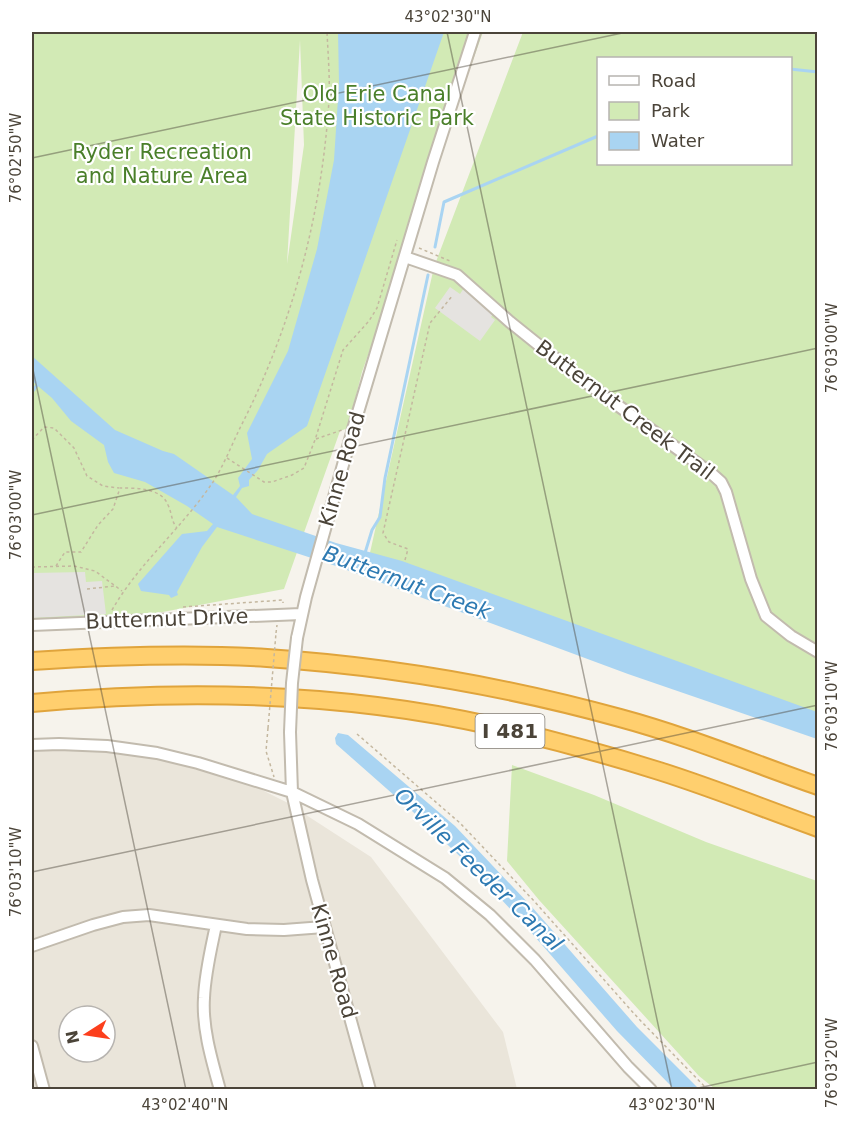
<svg xmlns="http://www.w3.org/2000/svg" width="849" height="1121" viewBox="0 0 849 1121" font-family="'DejaVu Sans',sans-serif">
	<rect width="100%" height="100%" fill="#f6f3ec"/>
	<path fill="#eae5da" fill-rule="evenodd" d="M32,745H89L220,769L286,802L371,857L503,1032L517,1089H32ZM69,1016H105V1052H69Z"/>
	<path fill="#d2eab5" fill-rule="evenodd" d="M32,32H483L362,372L348,428L340,431L284,589L105,623L32,625ZM300,40L304,145L287,264Z
		M523,32H817V729L367,566L434,267ZM598,58H790V164H598Z
		M512,765L594,795L706,842L817,881V1089H715L699,1076L539,900L507,861Z"/>
	<path fill="#e5e3e0" d="M450,287L460,294L464,288L495,311L491,317L495,320L480,341L435,308Z
		M85,572L86,582L102,581L106,614L32,618V573Z"/>
	<path fill="#a9d4f2" d="M338,32H444L307,426L267,454L258,470L249,480V486L242,488L236,497L252,514L336,543L402,561L817,712V739L628,674L336,566L217,527L202,547L177,592L178,595L171,598L169,595L141,591L138,584L182,534L207,531L213,524L187,506L145,482L114,473L108,462L104,445L71,421L52,398L32,381V356L115,430L163,451L174,454L233,495L240,486L238,478L252,459L247,433L288,351L317,249L334,160L339,83Z
		M338,733L348,735L455,826L531,906L637,1027L699,1089H674L617,1031L516,915L468,864L412,811L336,744L335,738Z"/>
	<g fill="none" stroke-linecap="round" stroke-linejoin="round">
		<path stroke="#a9d4f2" stroke-width="3" d="M790,69L818,72
			M435,247L444,202L598,136
			M32,392L38,384
			M365,553L372,530L380,517L385,478L428,275"/>
		<g stroke="#c2bbae" stroke-width="14">
			<path id="minor" d="M405,257L457,275L510,322L576,375L712,474L721,482L726,492L751,579L766,616L791,636L818,652
				M32,625L301,614
				M297,638L306,597L353,429L433,162L475,32
				M290,732L292,792L312,880L370,1090
				M32,745L59,744L107,746L157,753L198,763L292,792L358,824L445,878L490,915L535,960L628,1067L651,1090
				M216,925C211,949 205,973 204,998C202,1028 212,1061 220,1090
				M32,946L93,925L123,917L149,915L247,929L284,930L324,927
				M32,1046L44,1090"/>
		</g>
		<g stroke="#e0a43c" stroke-width="20">
			<path id="highway" d="M32,661C110,656 189,653 267,658C387,666 504,686 620,718C687,736 752,763 818,786
				M32,703C185,689 342,692 493,726C549,739 605,754 659,771C713,788 765,809 818,828"/>
		</g>
		<path stroke="#c4b79f" stroke-width="1.5" stroke-dasharray="3 3" stroke-linecap="butt" d="M419,248L450,261
			M316,439L342,430
			M32,440L44,427L54,428L74,448L87,476L103,486L119,488
			M227,458L264,482H272L292,475L304,468L315,440L343,350L369,321L377,308L397,240
			M405,560L408,549L389,542L383,533L430,323L453,295
			M56,566L65,552H81L98,525L113,509L120,488C136,488 162,488 168,505C172,513 171,521 177,528
			M32,567L74,566L95,571L122,591
			M87,589L115,586
			M183,607L283,600V603
			M112,610C139,563 182,528 213,482C224,465 232,444 241,426C293,324 322,213 329,100C330,77 328,54 327,32
			M276,633L277,625
			M268,728L266,751L274,777
			M357,734L460,823L535,902L638,1018L708,1090"/>
		<use href="#minor" stroke="#fff" stroke-width="10"/>
		<use href="#highway" stroke="#ffcf6e" stroke-width="16"/>
		<g stroke="#c2bbae" stroke-width="14" stroke-linecap="butt">
			<path id="minor-bridge" d="M290,732L292,683L297,638"/>
		</g>
		<path stroke="#c4b79f" stroke-width="1.5" stroke-dasharray="3 3" stroke-linecap="butt" d="M268,728L276,633"/>
		<use href="#minor-bridge" stroke="#fff" stroke-width="10"/>
	</g>
	<path fill="none" stroke="#4b4439" stroke-width="1.5" stroke-opacity="0.45" d="M447,32L672,1090M32,158L627,32M32,365L186,1090M32,515L818,348M32,872L818,705M689,1090L818,1062"/>
	<g text-anchor="middle" stroke-width="4.5" stroke-linejoin="round" paint-order="stroke">
		<rect fill="#fff" stroke="#817c74" stroke-width="1.5" x="475.5" y="714" width="69" height="34" rx="4.5"/>
		<g font-size="20" font-weight="bold" fill="#4b4439">
			<text x="510" y="738">I 481</text>
		</g>
		<g font-size="21" fill="#4a7f2a" stroke="#fff">
			<text x="377" y="101">Old Erie Canal<tspan x="377" dy="24">State Historic Park</tspan></text>
			<text x="162" y="159">Ryder Recreation<tspan x="162" dy="24">and Nature Area</tspan></text>
		</g>
		<g font-size="21" fill="#4b4439" stroke="#fff">
			<text transform="translate(625 410) rotate(37)" y="7">Butternut Creek Trail</text>
			<text transform="translate(342 469) rotate(-74)" y="7">Kinne Road</text>
			<text transform="translate(167 619) rotate(-2)" y="7">Butternut Drive</text>
			<text transform="translate(334 961) rotate(74)" y="7">Kinne Road</text>
		</g>
		<g font-size="22" font-style="italic" fill="#2e7ab2" stroke="#fff">
			<text transform="translate(407 582) rotate(20)" y="8">Butternut Creek</text>
			<text transform="translate(479 869) rotate(44)" y="8">Orville Feeder Canal</text>
		</g>
	</g>
	<rect width="849" height="1121" fill="none" stroke="#ffffff" stroke-width="66"/>
	<rect x="597" y="57" width="195" height="108" fill="#ffffff" stroke="#b7b4b0" stroke-width="1.5"/>
	<rect x="609" y="76" width="30" height="9" fill="#ffffff" stroke="#b7b4b0" stroke-width="1.5"/>
	<text x="651" y="87" font-size="18" fill="#4b4439">Road</text>
	<rect x="609" y="102" width="30" height="18" fill="#d2eab5" stroke="#b7b4b0" stroke-width="1.5"/>
	<text x="651" y="117" font-size="18" fill="#4b4439">Park</text>
	<rect x="609" y="132" width="30" height="18" fill="#a9d4f2" stroke="#b7b4b0" stroke-width="1.5"/>
	<text x="651" y="147" font-size="18" fill="#4b4439">Water</text>
	<g transform="translate(87 1034) rotate(258)"><circle r="28" fill="#ffffff" stroke="#b7b4b0" stroke-width="1.5"/>
	<path d="M0-4.5L10 22L0 15L-10 22Z" fill="#fc3f1d"/>
	<text y="-9" font-size="16" font-weight="bold" text-anchor="middle" fill="#4b4439">N</text>
	</g>
	<rect x="33" y="33" width="783" height="1055" fill="none" stroke="#4b4439" stroke-width="2"/>
	<g font-size="15" text-anchor="middle" fill="#4b4439">
		<text x="448" y="22">43°02'30"N</text>
		<text transform="translate(16 158) rotate(-90)" y="5">76°02'50"W</text>
		<text transform="translate(832 348) rotate(-90)" y="5">76°03'00"W</text>
		<text transform="translate(16 515) rotate(-90)" y="5">76°03'00"W</text>
		<text transform="translate(832 706) rotate(-90)" y="5">76°03'10"W</text>
		<text transform="translate(16 872) rotate(-90)" y="5">76°03'10"W</text>
		<text transform="translate(832 1063) rotate(-90)" y="5">76°03'20"W</text>
		<text x="185" y="1110">43°02'40"N</text>
		<text x="672" y="1110">43°02'30"N</text>
	</g>
</svg>
